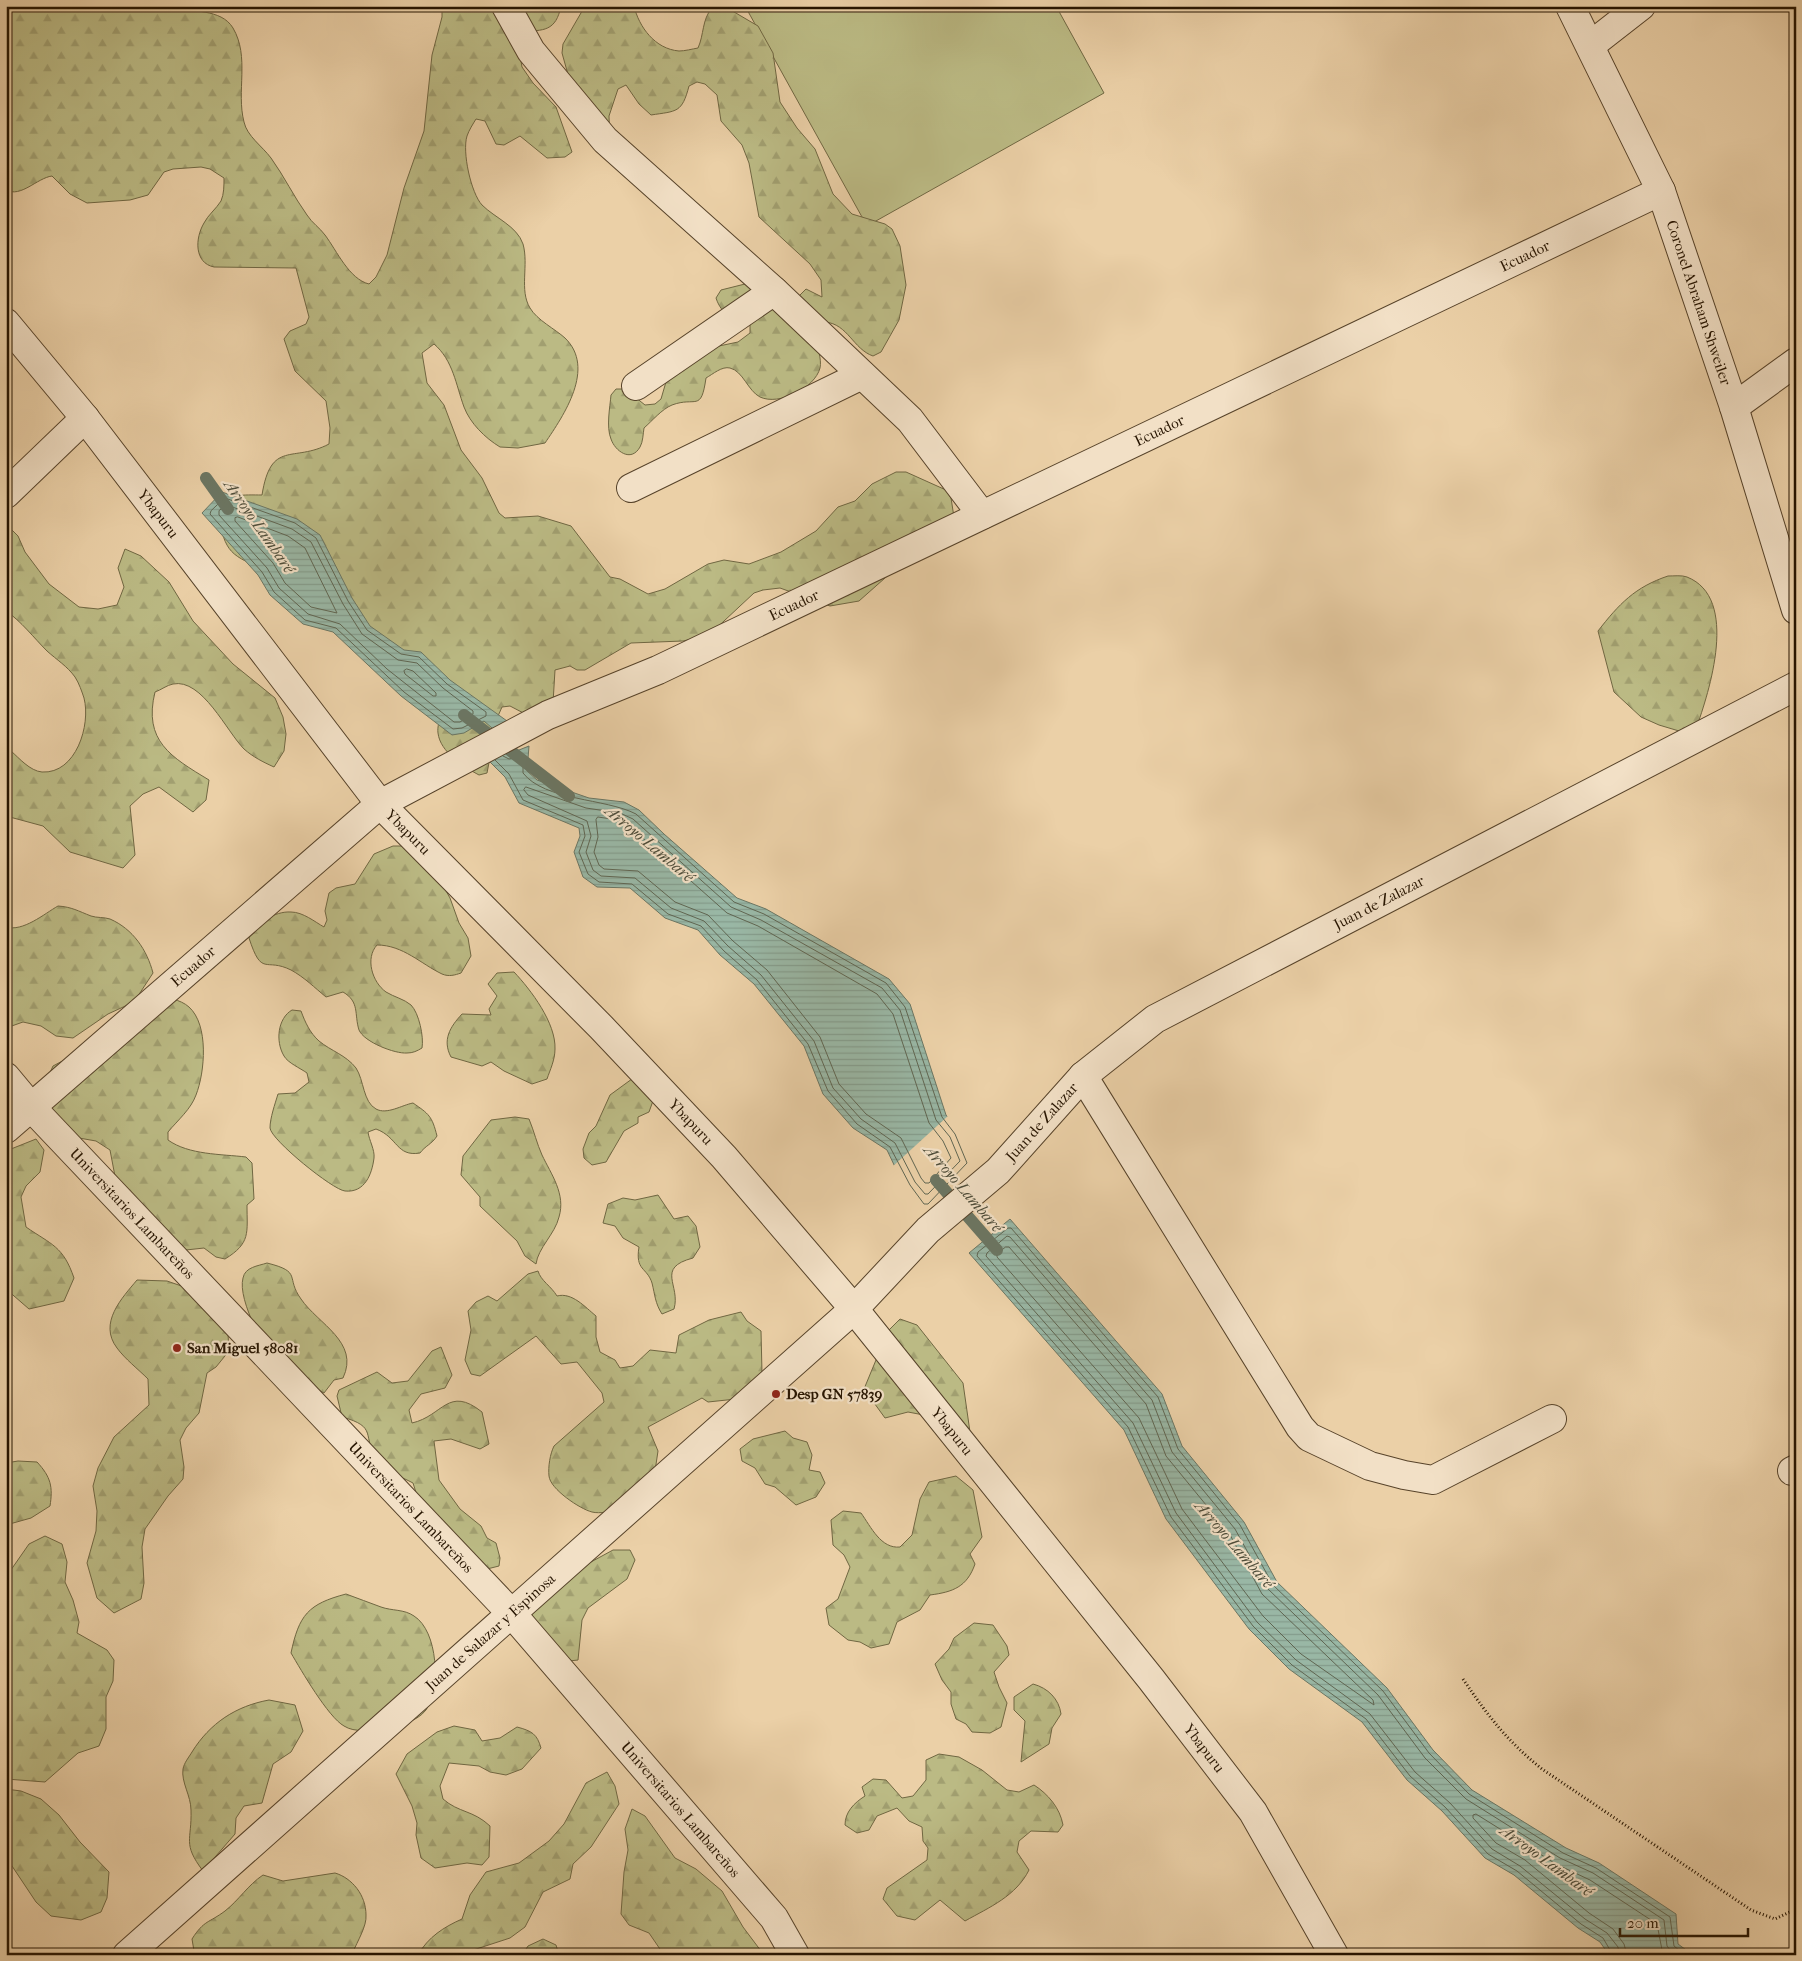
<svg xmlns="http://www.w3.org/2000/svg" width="1802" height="1961" viewBox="0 0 1802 1961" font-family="'IM FELL French Canon',serif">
	<defs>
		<pattern id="forest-firs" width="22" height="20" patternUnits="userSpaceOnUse" patternTransform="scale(1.25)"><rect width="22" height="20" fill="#bbba84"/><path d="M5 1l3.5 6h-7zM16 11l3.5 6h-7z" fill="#a19f70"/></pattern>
		<pattern id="water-rules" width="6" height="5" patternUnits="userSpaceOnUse" patternTransform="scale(1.25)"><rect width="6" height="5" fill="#99b7a5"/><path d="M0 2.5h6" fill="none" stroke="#849c8c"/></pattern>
	</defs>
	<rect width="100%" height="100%" fill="#ebd0a7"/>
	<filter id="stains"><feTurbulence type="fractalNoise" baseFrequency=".004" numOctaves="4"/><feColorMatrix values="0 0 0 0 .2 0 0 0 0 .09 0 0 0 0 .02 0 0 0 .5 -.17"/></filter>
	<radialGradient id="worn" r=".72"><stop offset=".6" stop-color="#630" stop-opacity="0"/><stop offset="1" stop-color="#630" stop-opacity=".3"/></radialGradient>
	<path fill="#bbba84" stroke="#706742" d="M745,6H1056L1104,93L867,226Z"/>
	<path fill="url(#forest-firs)" stroke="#706742" d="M6,6H171C191,13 221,8 233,28C250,57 236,91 244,122C247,136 262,146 271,158C284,176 294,197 307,215C312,223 320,228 325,235C337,251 349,279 369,284L376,277L387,255L404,188L424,131L432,55L442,17V6H561C556,31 544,31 521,31L519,50L522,67L533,83L556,107L572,152L565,157L547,158L520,136L504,145L496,144L485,121L476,119C473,124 469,130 467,136C462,152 471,193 482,205C495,218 517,226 523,244C529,265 519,290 530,308C537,320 555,329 565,338C596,368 564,415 545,443L518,448L500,447C485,438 470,423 464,407C456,385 453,360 434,344L422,353L427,383L444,405L461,450L482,478L499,513L505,518L538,516L571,526L610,577L620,579L648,594L665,589L708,564L724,560L749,564L781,552L816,531L838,507L855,501L872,484L896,472H906L946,490L951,498L954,517L859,601L830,606L780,588L763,590L754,593L709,635L683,641L631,643L585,670H577L570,666L555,670L553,703L533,718L510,706L502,707L498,716L487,773L479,775C464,767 440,752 438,733C437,727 440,719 441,713L264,569C225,554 226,549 216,509C226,493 244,495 262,495C271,439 293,463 329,444L330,428L326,401L295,371L284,339L290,331L306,324L309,317L296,268L214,267C194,263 195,238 204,223C208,215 216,209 221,201C224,194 224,186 224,178L210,169L201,167L173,169L164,172L148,195L130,200L87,203L70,194L52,176C37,178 21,198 6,190Z
		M585,6H634C639,27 655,49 679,51C685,51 692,49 698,48C704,35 702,19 712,8L729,9L758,26L773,53L780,102L797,128L815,149L833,194L852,214L885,224L892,229L900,246L906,285L899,320L881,352L873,356C853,349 848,324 825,322L816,338C817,347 822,359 820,368C815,388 779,406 760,397C748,391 743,371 730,368C722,366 713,374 706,378C701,413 696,396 672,405C662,409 652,421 644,428C643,434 643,442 640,447C631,463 615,451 611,439C606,427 610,407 611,395L616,389H625L645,405L655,404L661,399L673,358L711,345L719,346L738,342L750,333V324C733,318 722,316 716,298L721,290L745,284L795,300L806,289L822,297L821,280L810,264L759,217L749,163L742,145L721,121L717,95L705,84L697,82L689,86C682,113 677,111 651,115L639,104L626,85L618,89L609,116L610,145L581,121L562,53L563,44Z
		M6,524L18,536L25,552L49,584L79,607L98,609L117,605L124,587L118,568L125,549L141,556L169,582L193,621L233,664L275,698L283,717L286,734L284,751L274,767C263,762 253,757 244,749C227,732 202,678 173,684C167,685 161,690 155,692C143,741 171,757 209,780L206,800L193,812L159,787L143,794L130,806L135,855L123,868L70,852L43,826L6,816V752L11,751C19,758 30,771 42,772C76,774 91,725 84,698C82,692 79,683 75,677C67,666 57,660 47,651C34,638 21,621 6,611Z
		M1668,576C1674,576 1682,575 1687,577C1740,598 1709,692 1696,729L1679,731L1659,725L1641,717L1614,692L1598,631C1619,604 1635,587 1668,576Z
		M393,846H403L441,882L450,898L459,923L468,938L471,956L461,973C455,975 449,977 442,974C421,964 403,945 377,945C365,958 372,982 386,992C394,997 404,999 411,1005C419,1013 424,1037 422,1048C417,1051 413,1053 407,1053C395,1054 364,1042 359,1030C354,1014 360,1002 343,992L326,997C315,988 304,977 291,970C265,957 262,978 249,938C255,923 275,911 291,912C303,912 315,922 324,927L327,920L325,911L329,893L336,888L355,884L374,854Z
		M58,906C72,907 78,911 91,916C97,918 104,917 110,919C133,929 147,950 153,973L134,1002L108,1014L73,1038L56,1036L41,1026L23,1022L6,1028V927C23,932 44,914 58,906Z
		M514,972C531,990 556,1023 555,1049C555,1060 550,1070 547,1079L532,1084L504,1071L491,1062L482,1066L451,1057C442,1040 450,1027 462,1014L491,1015L489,1009L497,996L488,984L497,973Z
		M156,995C167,998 180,999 189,1007C209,1025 205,1072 196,1095C191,1109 178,1120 168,1132V1140C189,1155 221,1154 246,1157L252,1163L254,1199L247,1205C247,1233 251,1243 225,1259L216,1257L204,1248L186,1250L118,1192L110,1150L96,1141L79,1138L39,1097L53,1066L68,1058Z
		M292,1010L301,1011C305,1022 310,1033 319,1041C331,1051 346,1055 356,1068C364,1080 363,1102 376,1109C387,1115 402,1105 413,1103C429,1114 432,1116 437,1136C432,1144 425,1146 420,1153C396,1157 398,1137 376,1129L368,1132C369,1140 375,1150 374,1158C372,1174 365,1193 345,1191C333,1190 271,1140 270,1128C270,1118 275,1104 278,1094L295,1093L309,1082L307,1073C300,1068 288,1063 284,1056C275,1041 278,1018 292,1010Z
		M636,1076L654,1098L649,1112L638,1117V1123L624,1131L606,1162L592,1165L584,1158L583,1149L589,1133L596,1126L610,1095Z
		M515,1117L529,1119C534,1131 537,1144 542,1155C551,1174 566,1194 559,1217C555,1234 538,1248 536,1264L525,1256L517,1241L480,1206V1197L461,1175L463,1156L491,1120Z
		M36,1139L44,1150L40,1172L26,1186L21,1197L26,1227C52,1245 63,1246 74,1278L64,1301L29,1309L6,1289V1151Z
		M658,1195L674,1219L688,1216L696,1226L700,1247L693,1258C655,1268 681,1285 674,1309L662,1314C655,1303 655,1295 652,1283C647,1267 635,1271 639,1247L623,1238L615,1226L603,1223L608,1204L623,1198L635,1200Z
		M267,1263C303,1272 285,1277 301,1299C318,1324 360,1342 343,1378L334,1380L324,1393C311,1386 295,1379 284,1370C267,1356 237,1300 243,1278C245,1267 258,1266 267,1263Z
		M538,1271C541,1281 551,1286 557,1296C572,1292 585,1307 596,1316V1337L600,1352L615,1360L620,1368L633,1366L650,1350L676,1353L679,1335L709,1320L741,1312L747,1321L761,1331L762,1373L736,1399L708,1402L702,1398L648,1427L658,1451L655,1471L619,1511C611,1511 600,1514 592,1512C580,1509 550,1489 549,1476C548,1467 550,1454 554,1446L604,1402L602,1393L577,1362L561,1364L536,1336L480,1376L471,1374L465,1360L471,1330L468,1311L476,1302L488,1296L497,1301L528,1274Z
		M137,1280L167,1281L196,1291L228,1334L229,1351L216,1367L207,1373L199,1413L186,1428L180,1440L184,1467L183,1479L168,1496L145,1529L142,1547L144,1583L141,1599L114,1613L97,1598L87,1563L96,1531L97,1511L93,1486L98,1468L114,1437L149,1405L148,1379C138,1369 125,1359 117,1348C98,1323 122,1298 137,1280Z
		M900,1319L917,1325L963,1383L971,1439L929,1416L908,1412L885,1418L864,1389L888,1331Z
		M441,1347L452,1375L445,1388L421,1394L409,1410L412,1423C443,1416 448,1385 482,1412L489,1444L480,1449L451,1439L434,1441L439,1480L460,1509L481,1526L487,1538L496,1543L500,1558L499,1566L479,1571L420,1505L413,1483C400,1476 385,1472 377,1459C361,1436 379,1427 342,1417L337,1396L339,1390L377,1372L392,1383L408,1381L432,1351Z
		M785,1431L793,1438L807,1442L812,1455L809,1470L820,1472L825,1483L816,1497L796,1505L775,1487L765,1484L755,1468L742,1461L740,1449L753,1439Z
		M18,1461L37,1462C51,1477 53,1487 50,1506L31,1518L6,1525V1463Z
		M956,1476L973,1490L982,1537L970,1554L975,1564C967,1587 953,1592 930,1595L920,1610L897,1622L889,1644L871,1648L860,1642L848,1640L829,1625L826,1608L838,1599L850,1567L844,1555L833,1545L831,1520L843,1511L861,1513C871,1527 881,1549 900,1547L912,1535L920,1499L929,1482Z
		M45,1536L62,1544L67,1562L65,1582L73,1600L79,1622L77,1633L107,1650L114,1660L113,1681L106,1697V1729L99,1746L78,1753L45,1782L6,1779V1577L29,1544Z
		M613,1550H630L635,1560L627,1579L588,1608L582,1620L578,1660L542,1664L523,1599Z
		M346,1594C358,1598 369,1603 381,1607C392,1611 404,1609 414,1616C438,1631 441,1688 426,1710C416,1723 396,1726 381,1728C370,1730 355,1733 344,1726C328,1717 301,1670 291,1653C299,1615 308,1604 346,1594Z
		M974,1623L993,1625L1007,1646L1009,1655L994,1672L999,1687L1007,1703L1001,1727L990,1733L972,1732L966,1724L956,1719L951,1704V1692L942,1680L935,1664L949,1649L954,1638Z
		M1033,1684C1048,1688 1059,1699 1061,1714L1052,1728L1049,1744L1021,1762L1025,1721L1014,1710V1697Z
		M269,1700L295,1705L303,1731L291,1752L273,1764L262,1803L244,1806L236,1818L235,1834L203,1871C182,1843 192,1841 191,1810C191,1796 181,1782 183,1769C184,1763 189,1757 192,1752C210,1723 236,1706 269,1700Z
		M454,1726L475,1730L482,1741L500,1738L517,1727C532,1731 537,1734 541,1748L522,1769L506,1775L490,1772L479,1766L449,1763L440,1786L443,1799C459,1813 473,1810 490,1826L489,1857L482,1865L467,1863L435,1868L421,1858L416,1835L417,1823L412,1806L396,1774L407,1754L437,1732Z
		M939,1754L959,1757L982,1770L1007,1790L1019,1792L1034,1785C1048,1794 1060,1808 1063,1825L1058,1832L1031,1831L1019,1841L1017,1852L1029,1870C1016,1896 990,1907 965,1921L940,1900L915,1920L897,1916L883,1899L887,1888L927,1860L928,1848L923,1841L922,1827L909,1821L897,1808L877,1816L869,1830L857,1833L845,1825C845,1812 854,1803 865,1796L862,1787L873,1779L886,1780L902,1798L913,1796L926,1780V1760Z
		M607,1772L615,1786L619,1804L591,1847L573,1864L570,1879L543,1892L525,1927L510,1938L458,1955H418C428,1937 444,1927 462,1919L470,1895L486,1872L519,1863L549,1841L564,1824L586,1783Z
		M6,1789L21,1791L41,1799L59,1815L80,1842L109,1872L107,1898L101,1912L81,1920L51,1916L36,1902L6,1857Z
		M632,1809L645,1816L675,1858L696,1869L722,1891L743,1927L764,1955H664L649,1933L629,1925L621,1914L624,1872L628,1850L625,1829Z
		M335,1873C352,1878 366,1895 366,1915C367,1926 357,1942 353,1952L345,1955H199L194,1951L192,1939C204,1920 209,1923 225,1911C239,1900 248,1885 263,1875L283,1881Z
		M543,1939L556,1945L559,1955H522L528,1946Z"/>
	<path fill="url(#water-rules)" stroke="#6b7663" d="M222,492L297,519L320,535L352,598L370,626L404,650L421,652L450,680L514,726L508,742L484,721L464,733L452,735L401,696L333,632L303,624L270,595L258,575L202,513Z
		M486,736L509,754L529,746L527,771L537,780L589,798L624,802L639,810L664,834L737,898L766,909L889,979L910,1004L946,1115L959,1131L905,1188L887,1150L853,1128L823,1094L804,1046L754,984L720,955L698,930L665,918L630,888L597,887L583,877L574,852L580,836L579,828L519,803L505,777L474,746Z
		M1010,1219L1162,1394L1182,1446L1244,1522L1277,1582L1387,1688L1433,1750L1472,1790L1566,1848L1599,1863L1676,1914L1678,1944L1693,1955H1609L1600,1942L1578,1928L1514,1875L1485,1858L1442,1811L1407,1780L1362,1722L1289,1669L1249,1629L1166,1519L1124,1430L969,1253Z"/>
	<path fill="#ebd0a7" d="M949,1115L961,1129L977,1162L924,1216L903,1189L892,1167Z"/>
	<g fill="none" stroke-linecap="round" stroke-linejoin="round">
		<path stroke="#606652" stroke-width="1" d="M225,498L295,523L316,538L348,601L367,630L401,654L419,657L447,684L486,712V716L462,728L453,729L404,692L336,628L305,620L274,592L262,572L210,514L211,511Z
			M227,505L292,529L311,542L343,604L362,634L398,660L417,663L443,688L473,711V714L460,722H454L387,669L340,624L308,614L279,588L267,568L219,515V511Z
			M238,517L288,536L305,548L337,613L311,607L285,583L273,563L235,521V518Z
			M407,669L413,671L436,693V696H433L405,674L404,671Z
			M495,760L509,774L523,800L583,825L585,836L579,852L588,874L599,882L632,884L668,914L701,926L724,951L757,980L808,1044L828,1091L857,1124L890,1147L910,1185L924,1204H928L967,1163L955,1134L942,1117L905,1007L886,983L764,914L734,902L636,814C605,798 545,801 523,773V756L509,759L503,756
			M526,787L586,808L620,813L633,819L731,907L761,920L882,988L900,1010L936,1120L950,1137L960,1161L928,1194H925L915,1182L895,1143L861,1119L833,1088L814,1041L761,975L728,946L704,921L671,908L635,878L601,876L593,870L586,852L591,836L587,821L528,795L524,790Z
			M598,817L618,820L628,825L727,913L758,926L877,994L893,1014L929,1123L943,1141L951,1158L929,1183H925L921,1178L901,1138L866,1114L839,1084L820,1037L767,970L733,941L708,915L675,902L638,871L604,869L599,865L594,852L598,837L596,820Z
			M1006,1247H1009L1146,1404L1166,1456L1229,1533L1262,1594L1373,1700L1374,1705L1301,1654L1263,1616L1182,1509L1139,1418L997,1257V1254Z
			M1613,1955L1603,1938L1581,1924L1517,1871L1488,1854L1445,1807L1410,1776L1366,1719L1292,1665L1253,1626L1171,1517L1128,1427L977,1256L978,1252L1008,1228H1011L1158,1397L1178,1449L1240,1525L1273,1585L1383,1691L1429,1753L1469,1794L1563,1853L1596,1868L1670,1917L1674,1946L1685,1955
			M1619,1955L1618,1947L1607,1933L1585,1919L1520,1866L1492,1849L1450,1803L1415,1772L1370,1714L1296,1660L1257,1622L1176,1513L1133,1423L986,1256L987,1253L1007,1236L1010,1237L1152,1400L1172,1452L1235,1529L1268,1589L1378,1695L1425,1758L1466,1799L1560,1858L1593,1873L1664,1920L1667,1946L1674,1955
			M1627,1955L1624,1944L1613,1929L1589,1913L1525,1860L1496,1843L1473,1818V1815L1476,1814L1556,1864L1590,1880L1657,1924L1663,1955"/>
		<path stroke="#6b7663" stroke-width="12" d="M206,478L228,509
			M464,715L569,796
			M936,1180L997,1250"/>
		<g stroke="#57432a" stroke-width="30">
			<g id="minor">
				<path d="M506,6L531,51L605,140L774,291L910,420L982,515"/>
				<path id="s1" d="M1570,6L1661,191L1734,407L1796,610"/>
				<path d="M1591,45L1641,6"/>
				<path id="s2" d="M6,323L85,418L380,804L601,1027L724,1157L854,1309L1151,1679L1253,1812L1334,1955"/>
				<path d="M636,386L774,291"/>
				<path d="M1734,407L1796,362"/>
				<path d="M631,488L862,375"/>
				<path d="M6,494L85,418"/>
				<path d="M1083,1076L1300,1427L1309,1437L1370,1466L1404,1475L1433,1480L1552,1419"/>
				<path id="s3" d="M6,1077L31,1107L512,1614L774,1918L795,1955"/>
				<path id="s4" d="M6,1129L380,804L548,715L658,670L1661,191"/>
				<path d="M1792,1471L1796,1469"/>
				<path id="s5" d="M127,1955L854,1309L928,1230L998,1171L1083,1076L1155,1019L1796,686"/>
			</g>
		</g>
		<path stroke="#261400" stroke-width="3" stroke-dasharray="1 2.5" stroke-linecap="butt" d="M1463,1679C1488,1716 1507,1741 1542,1769L1751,1910L1775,1919L1796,1909"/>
		<use href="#minor" stroke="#f2e0c6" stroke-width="28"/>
	</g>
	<g fill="#8f2418" stroke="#f2e0c6" stroke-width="2">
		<circle cx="177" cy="1348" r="5"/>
		<circle cx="776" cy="1394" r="5"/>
	</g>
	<g text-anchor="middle" stroke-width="4.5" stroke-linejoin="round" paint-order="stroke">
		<g font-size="15" fill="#261400" stroke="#f2e0c6">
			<text dy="5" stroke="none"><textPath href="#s4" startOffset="1765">Ecuador</textPath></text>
			<text dy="5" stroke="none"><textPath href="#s1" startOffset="324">Coronel Abraham Shweiler</textPath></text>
			<text dy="5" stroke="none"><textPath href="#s4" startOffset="1360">Ecuador</textPath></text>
			<text dy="5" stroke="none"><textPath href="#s2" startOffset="244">Ybapuru</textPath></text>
			<text dy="5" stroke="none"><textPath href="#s4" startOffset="955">Ecuador</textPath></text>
			<text dy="5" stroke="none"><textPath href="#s2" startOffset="649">Ybapuru</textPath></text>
			<text dy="5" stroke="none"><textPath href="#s5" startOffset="1644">Juan de Zalazar</textPath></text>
			<text dy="5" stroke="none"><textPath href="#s4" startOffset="248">Ecuador</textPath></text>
			<text dy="5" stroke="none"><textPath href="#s2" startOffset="1054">Ybapuru</textPath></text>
			<text dy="5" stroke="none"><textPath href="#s5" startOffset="1238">Juan de Zalazar</textPath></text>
			<text dy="5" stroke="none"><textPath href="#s3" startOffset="186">Universitarios Lambareños</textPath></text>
			<text dy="5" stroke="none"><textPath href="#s2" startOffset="1459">Ybapuru</textPath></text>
			<text dy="5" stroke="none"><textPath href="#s3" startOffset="591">Universitarios Lambareños</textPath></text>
			<text dy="5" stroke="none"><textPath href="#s5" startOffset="486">Juan de Salazar y Espinosa</textPath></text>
			<text dy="5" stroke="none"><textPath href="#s2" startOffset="1864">Ybapuru</textPath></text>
			<text dy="5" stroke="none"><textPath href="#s3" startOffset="996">Universitarios Lambareños</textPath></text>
		</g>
		<g font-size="15" font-weight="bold" fill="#261400" stroke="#f2e0c6" text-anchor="start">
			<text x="187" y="1353">San Miguel 58081</text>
			<text x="786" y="1399">Desp GN 57839</text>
		</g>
		<g font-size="16" font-style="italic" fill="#4e4d3a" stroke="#f2e0c6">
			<text transform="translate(260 526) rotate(55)" y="6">Arroyo Lambaré</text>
			<text transform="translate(650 843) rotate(40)" y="6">Arroyo Lambaré</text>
			<text transform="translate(964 1188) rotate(49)" y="6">Arroyo Lambaré</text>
			<text transform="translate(1235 1544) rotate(49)" y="6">Arroyo Lambaré</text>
			<text transform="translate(1547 1860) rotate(36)" y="6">Arroyo Lambaré</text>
		</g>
	</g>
	<rect width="1802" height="1961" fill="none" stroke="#ebd0a7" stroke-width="25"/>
	<rect x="8" y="8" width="1787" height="1946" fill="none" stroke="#261400" stroke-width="2.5"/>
	<rect x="12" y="12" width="1777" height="1936" fill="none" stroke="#261400"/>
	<path d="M1620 1928v8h128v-8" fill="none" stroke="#261400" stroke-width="2.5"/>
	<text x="1627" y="1928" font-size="15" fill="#261400" stroke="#f2e0c6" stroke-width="4" paint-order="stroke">20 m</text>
	<rect width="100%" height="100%" filter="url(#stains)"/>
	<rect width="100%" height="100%" fill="url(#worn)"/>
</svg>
